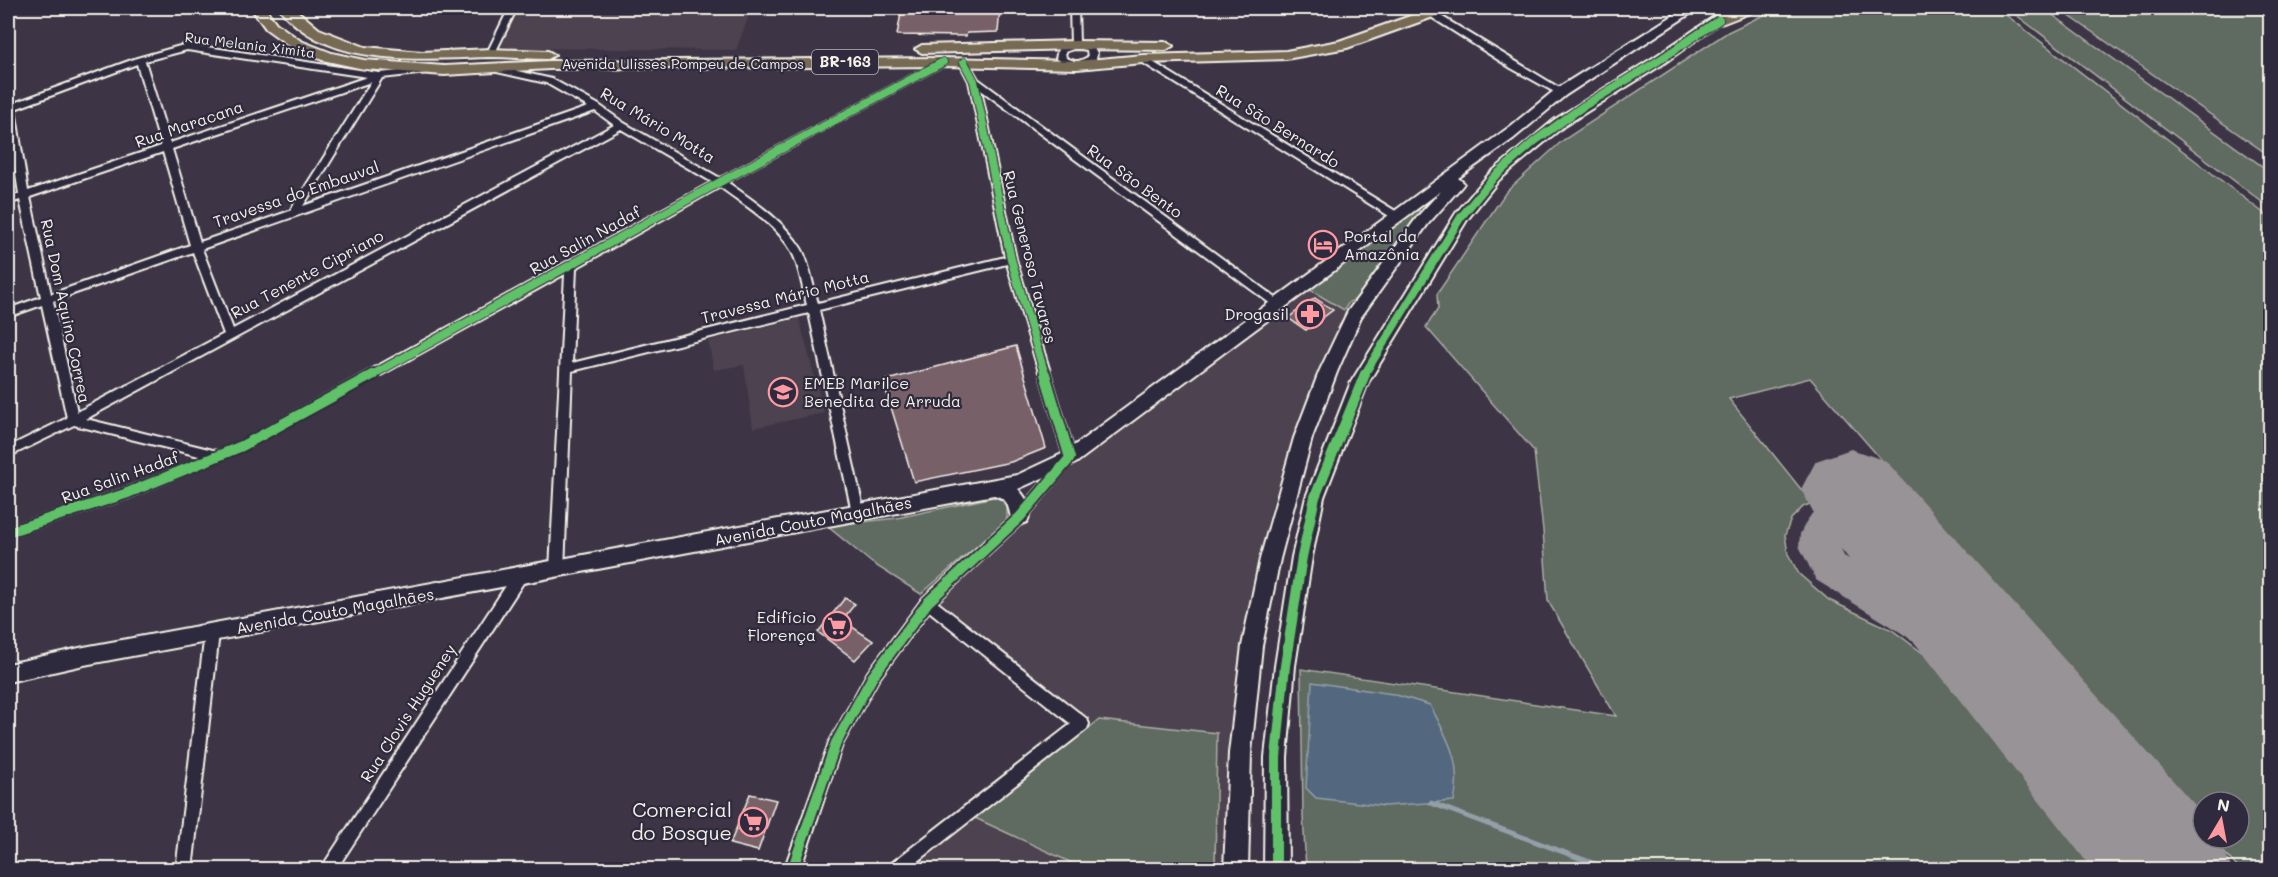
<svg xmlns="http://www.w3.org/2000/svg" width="2278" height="877" viewBox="0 0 2278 877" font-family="Mali,sans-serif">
	<rect width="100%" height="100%" fill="#3d3545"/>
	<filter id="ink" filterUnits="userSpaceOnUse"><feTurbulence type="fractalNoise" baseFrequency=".0167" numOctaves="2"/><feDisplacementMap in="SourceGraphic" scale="12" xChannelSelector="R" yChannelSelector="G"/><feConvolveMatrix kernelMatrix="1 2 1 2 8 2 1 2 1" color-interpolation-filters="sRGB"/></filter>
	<g filter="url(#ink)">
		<path fill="#4e424f" d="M517,8H752L736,50L516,48L498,45Z
			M1439,192L1442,193L1335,344L1292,444L1271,508L1257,569L1238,694L1229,869L907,870L1093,725L938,600L1009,535L1069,467L1273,318Z
			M799,318L824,413L753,428L744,365L714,370L708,341Z"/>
		<path fill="#5f6b60" stroke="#aaaea4" stroke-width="1.5" d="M1778,8H1997L2270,218V869H2239L2211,838H2239V802H2203V828L1810,378L1729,399L1812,503L1803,507L1791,519L1785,535L1788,554L1799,574L1829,600L1892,630L1948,672L2107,869H1306L1303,815L1301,669L1616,716L1548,601L1543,530L1534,451L1426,327L1438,309L1437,294L1506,192L1562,141L1728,32Z
			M2007,8H2043L2270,172V208Z
			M2058,8H2270V156Z
			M1415,210H1419V213L1357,299L1349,302L1344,310L1307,288Z
			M994,497L1002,500L1007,509V520L921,594L872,563L827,526L897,518Z
			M1099,720L1217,733L1215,869H1085L975,818Z"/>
		<path fill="#53687f" stroke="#939fa9" stroke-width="1.5" d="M1312,682L1393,694L1430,705C1447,738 1463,762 1454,801L1385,806L1316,798L1306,788Z"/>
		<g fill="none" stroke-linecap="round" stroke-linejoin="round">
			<path stroke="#939fa9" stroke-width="5" d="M1431,803L1601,866L1604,870"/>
			<path fill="#989396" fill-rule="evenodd" d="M1868,491L1882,496L1888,507L1882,518C1860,526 1829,526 1844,556L1927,604L1977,638L2061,704L2067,718L2061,732L2045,738L2029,732L1947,664L1897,630L1816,580L1799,546L1800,534L1806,522L1816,508Z"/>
			<path fill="#989396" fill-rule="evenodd" d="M1851,449L1886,461L2203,814V838H2219L2232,870H2093L1816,517L1801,489L1816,461Z"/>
		</g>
		<path fill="#776067" stroke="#f4f1e8" stroke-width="1.5" d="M902,8H1000L998,32L967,33L966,36L897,35Z
			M1315,298L1333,310L1306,330L1288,318Z
			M1016,346L1046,448L1011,462L914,482L883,381Z
			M845,598L855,604L842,620L873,641L855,660L818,632Z
			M750,794L776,800L758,851L730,844Z"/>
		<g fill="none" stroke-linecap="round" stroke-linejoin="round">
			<g stroke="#f4f1e8" stroke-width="4">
				<path id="street" d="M509,8H517L495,53L491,56L488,55L487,53Z
					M1070,8H1078L1079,43L1093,46L1097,53L1096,60L1077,68L1056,59L1058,49L1071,44ZM1076,48L1087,50L1088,57L1077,62L1066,58L1065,52Z
					M1431,10L1566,92L1561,95L1558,94L1511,68L1428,15L1427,13Z
					M187,44L379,73L430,68V72L427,73L382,78L303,206L588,107L546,83L497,72V68L500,67L552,79L599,105L624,123L720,178L940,60H946V64L727,182C754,201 783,220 801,248C809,261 813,287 818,303L1005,257L969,81L959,62L961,60H967L978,79L1284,304L1283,307H1275L981,90L1016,259L1076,458L1024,521L937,602L1087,719L1089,724L1087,729L907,870H887L889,865L1071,724L929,611L878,680L842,745L800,870H784L829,743L868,672L923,598L1016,513L1064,457L1007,264L819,310L864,512L862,516H854L852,512L809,313L572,371L564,570L562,574L557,575L552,574L550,570L565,274L246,449L129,498L8,537V527L121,490L203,457L74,425L8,457V447L67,418L42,305L8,317V309L41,297L20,200L8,204V198L19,194L8,123V94L11,95L14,103L137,58ZM187,50L367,77L170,143L145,61ZM137,64L161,146L28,191L15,109ZM371,82L290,211L200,242L172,149ZM595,111L614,125L233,329L202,249ZM621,129L712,182L238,443L217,451L86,419ZM163,152L190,245L51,294L30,197ZM720,187C744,205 777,224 792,252C799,265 803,290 807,305L572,363L576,268ZM193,252L224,334L77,412L53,301Z
					M1143,56L1402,215L1403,217L1402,219H1394L1140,61L1138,59Z
					M520,570L525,572L527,576L525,580L336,870H320L515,572Z
					M212,627L217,629L219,633L192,870H176L205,633L207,629Z"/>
			</g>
			<g stroke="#f4f1e8" stroke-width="4">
				<path id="secondary" d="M1685,8H1699L1566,95L1513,139L1458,178L1464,183L1462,186L1428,224L1361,317L1337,372L1312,438L1280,559L1262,646L1251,753L1248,870H1224L1229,753L1242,646L1260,559L1294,438L1319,372L1348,311L1418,216L1441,191L1076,463L1018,489C1027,498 1033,510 1027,522L1020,525L1013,522C1007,510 1012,500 994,495L84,665L8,682V664L84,647L1017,475L1064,453L1512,125L1556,89Z
					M1727,8H1741L1663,64L1564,126L1499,180L1467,220L1368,383L1324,497L1312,557L1295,666L1287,757L1288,870H1264L1265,757L1275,666L1292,557L1306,497L1351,382L1456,213L1489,174L1554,120L1653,58Z"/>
			</g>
			<g stroke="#f4f1e8" stroke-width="4">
				<path id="primary" d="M251,8H265L276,23L301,41L332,53L364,60L444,66L550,61L943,58L1077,61L1143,55L1286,51L1339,41L1433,8H1452L1450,11L1347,48L1286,59L1143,63L1077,69L943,66L550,69L444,75L364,69L322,60L291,47L266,29Z
					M279,8H294L319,29L365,47L422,52L491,49L548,51L555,55L548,59C528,59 508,57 489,57C421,59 326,69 279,8Z
					M1739,8H1757L1755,11L1724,23L1719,24L1712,20L1714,17Z
					M1075,41L1166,42L1173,46L1166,50L1075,49L922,53L915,49L922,45Z"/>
			</g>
			<use href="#street" fill="#2f2a3d" fill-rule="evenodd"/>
			<use href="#secondary" fill="#2f2a3d" fill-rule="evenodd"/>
			<use href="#primary" fill="#766a54" fill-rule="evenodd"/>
			<g stroke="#2f2a3d" stroke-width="10">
				<path id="cycleway-far1" d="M964,62L974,81L1011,259L1045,375
					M372,375L720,182L943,62
					M1364,375L1461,217L1494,177L1535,141L1582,107L1658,61L1719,20"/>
			</g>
			<g stroke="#2f2a3d" stroke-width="14">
				<path id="cycleway" d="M8,532L125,494L242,446L374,374
					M792,870L836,743L873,676L928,602L1020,517L1070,458L1045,374
					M1276,870V757L1285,666L1302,557L1315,497L1365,374"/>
			</g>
			<use href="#cycleway-far1" stroke="#61c268" stroke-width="8"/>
			<use href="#cycleway" stroke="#61c268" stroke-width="10"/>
		</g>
	</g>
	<defs>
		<g id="hotel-ring" transform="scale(1.5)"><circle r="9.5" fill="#2f2a3d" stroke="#ff9aa2" stroke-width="1.5"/><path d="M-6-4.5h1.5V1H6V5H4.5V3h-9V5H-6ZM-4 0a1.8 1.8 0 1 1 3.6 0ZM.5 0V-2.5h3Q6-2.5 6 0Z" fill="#ff9aa2"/></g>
		<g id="pharmacy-ring" transform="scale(1.5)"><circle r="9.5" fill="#2f2a3d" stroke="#ff9aa2" stroke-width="1.5"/><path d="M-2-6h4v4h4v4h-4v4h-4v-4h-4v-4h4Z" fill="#ff9aa2"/></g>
		<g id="school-ring" transform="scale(1.5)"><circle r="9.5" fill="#2f2a3d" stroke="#ff9aa2" stroke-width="1.5"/><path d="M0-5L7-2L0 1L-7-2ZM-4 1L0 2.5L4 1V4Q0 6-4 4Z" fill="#ff9aa2"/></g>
		<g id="supermarket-ring" transform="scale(1.5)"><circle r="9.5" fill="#2f2a3d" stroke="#ff9aa2" stroke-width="1.5"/><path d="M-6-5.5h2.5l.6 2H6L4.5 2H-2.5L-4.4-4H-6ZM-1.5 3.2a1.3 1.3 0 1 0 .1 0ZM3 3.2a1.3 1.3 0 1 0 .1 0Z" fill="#ff9aa2"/></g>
	</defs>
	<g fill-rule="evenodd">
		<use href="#hotel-ring" x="1323" y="245"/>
		<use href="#pharmacy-ring" x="1310" y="314"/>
		<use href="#school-ring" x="783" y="392"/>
		<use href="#supermarket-ring" x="837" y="626"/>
		<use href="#supermarket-ring" x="753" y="822"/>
	</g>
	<g text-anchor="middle" stroke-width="4.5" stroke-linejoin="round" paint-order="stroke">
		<g font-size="14" fill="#f4f1e8" stroke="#2f2a3d">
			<text transform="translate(250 45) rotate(7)" y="5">Rua Melania Ximita</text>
			<text x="683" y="69">Avenida Ulisses Pompeu de Campos</text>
		</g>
		<rect fill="#2f2a3d" stroke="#b9b5b5" stroke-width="1.5" x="812" y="50" width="66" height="24" rx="4.5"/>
		<g font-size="15" font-weight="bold" fill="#f4f1e8">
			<text x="845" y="67">BR-163</text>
		</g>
		<g font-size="16" fill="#f4f1e8" stroke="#2f2a3d">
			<text transform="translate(189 124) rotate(-19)" y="6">Rua Maracana</text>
			<text transform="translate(658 125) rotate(31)" y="6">Rua Mário Motta</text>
			<text transform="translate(1278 126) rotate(32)" y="6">Rua São Bernardo</text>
			<text transform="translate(1135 181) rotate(36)" y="6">Rua São Bento</text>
			<text transform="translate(296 194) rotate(-19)" y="6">Travessa do Embauval</text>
			<text transform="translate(585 240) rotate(-29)" y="6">Rua Salin Nadaf</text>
			<text transform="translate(1030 257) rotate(76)" y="6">Rua Generoso Tavares</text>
			<text transform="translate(307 274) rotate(-28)" y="6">Rua Tenente Cipriano</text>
			<text transform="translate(785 297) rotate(-14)" y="6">Travessa Mário Motta</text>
			<text transform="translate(66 311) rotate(78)" y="6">Rua Dom Aquino Correa</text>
			<text transform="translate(120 477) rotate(-20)" y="6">Rua Salin Hadaf</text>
			<text transform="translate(813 521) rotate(-11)" y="6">Avenida Couto Magalhães</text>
			<text transform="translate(335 611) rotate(-10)" y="6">Avenida Couto Magalhães</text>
			<text transform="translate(408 713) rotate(-57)" y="6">Rua Clovis Hugueney</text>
		</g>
		<g font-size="16" fill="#f4f1e8" stroke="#2f2a3d" text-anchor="start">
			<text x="1344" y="242">Portal da<tspan x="1344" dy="18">Amazônia</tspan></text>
			<text x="1289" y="320" text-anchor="end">Drogasil</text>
			<text x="804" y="389">EMEB Marilce<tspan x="804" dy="18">Benedita de Arruda</tspan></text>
			<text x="816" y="623" text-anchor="end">Edifício<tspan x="816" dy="18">Florença</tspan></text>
		</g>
		<g font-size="20" fill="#f4f1e8" stroke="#2f2a3d" text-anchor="end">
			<text x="732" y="817">Comercial<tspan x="732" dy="23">do Bosque</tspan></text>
		</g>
	</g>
	<rect width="2278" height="877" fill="none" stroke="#2f2a3d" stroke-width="30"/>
	<rect x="15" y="15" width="2248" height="847" fill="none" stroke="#f4f1e8" stroke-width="2" filter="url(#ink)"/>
	<g transform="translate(2221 820) rotate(10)"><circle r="28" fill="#2f2a3d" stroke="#7e7a81" stroke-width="1.5"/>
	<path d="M0-4.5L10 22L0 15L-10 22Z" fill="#ff9aa2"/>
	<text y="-9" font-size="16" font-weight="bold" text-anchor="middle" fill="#f4f1e8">N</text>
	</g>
</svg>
